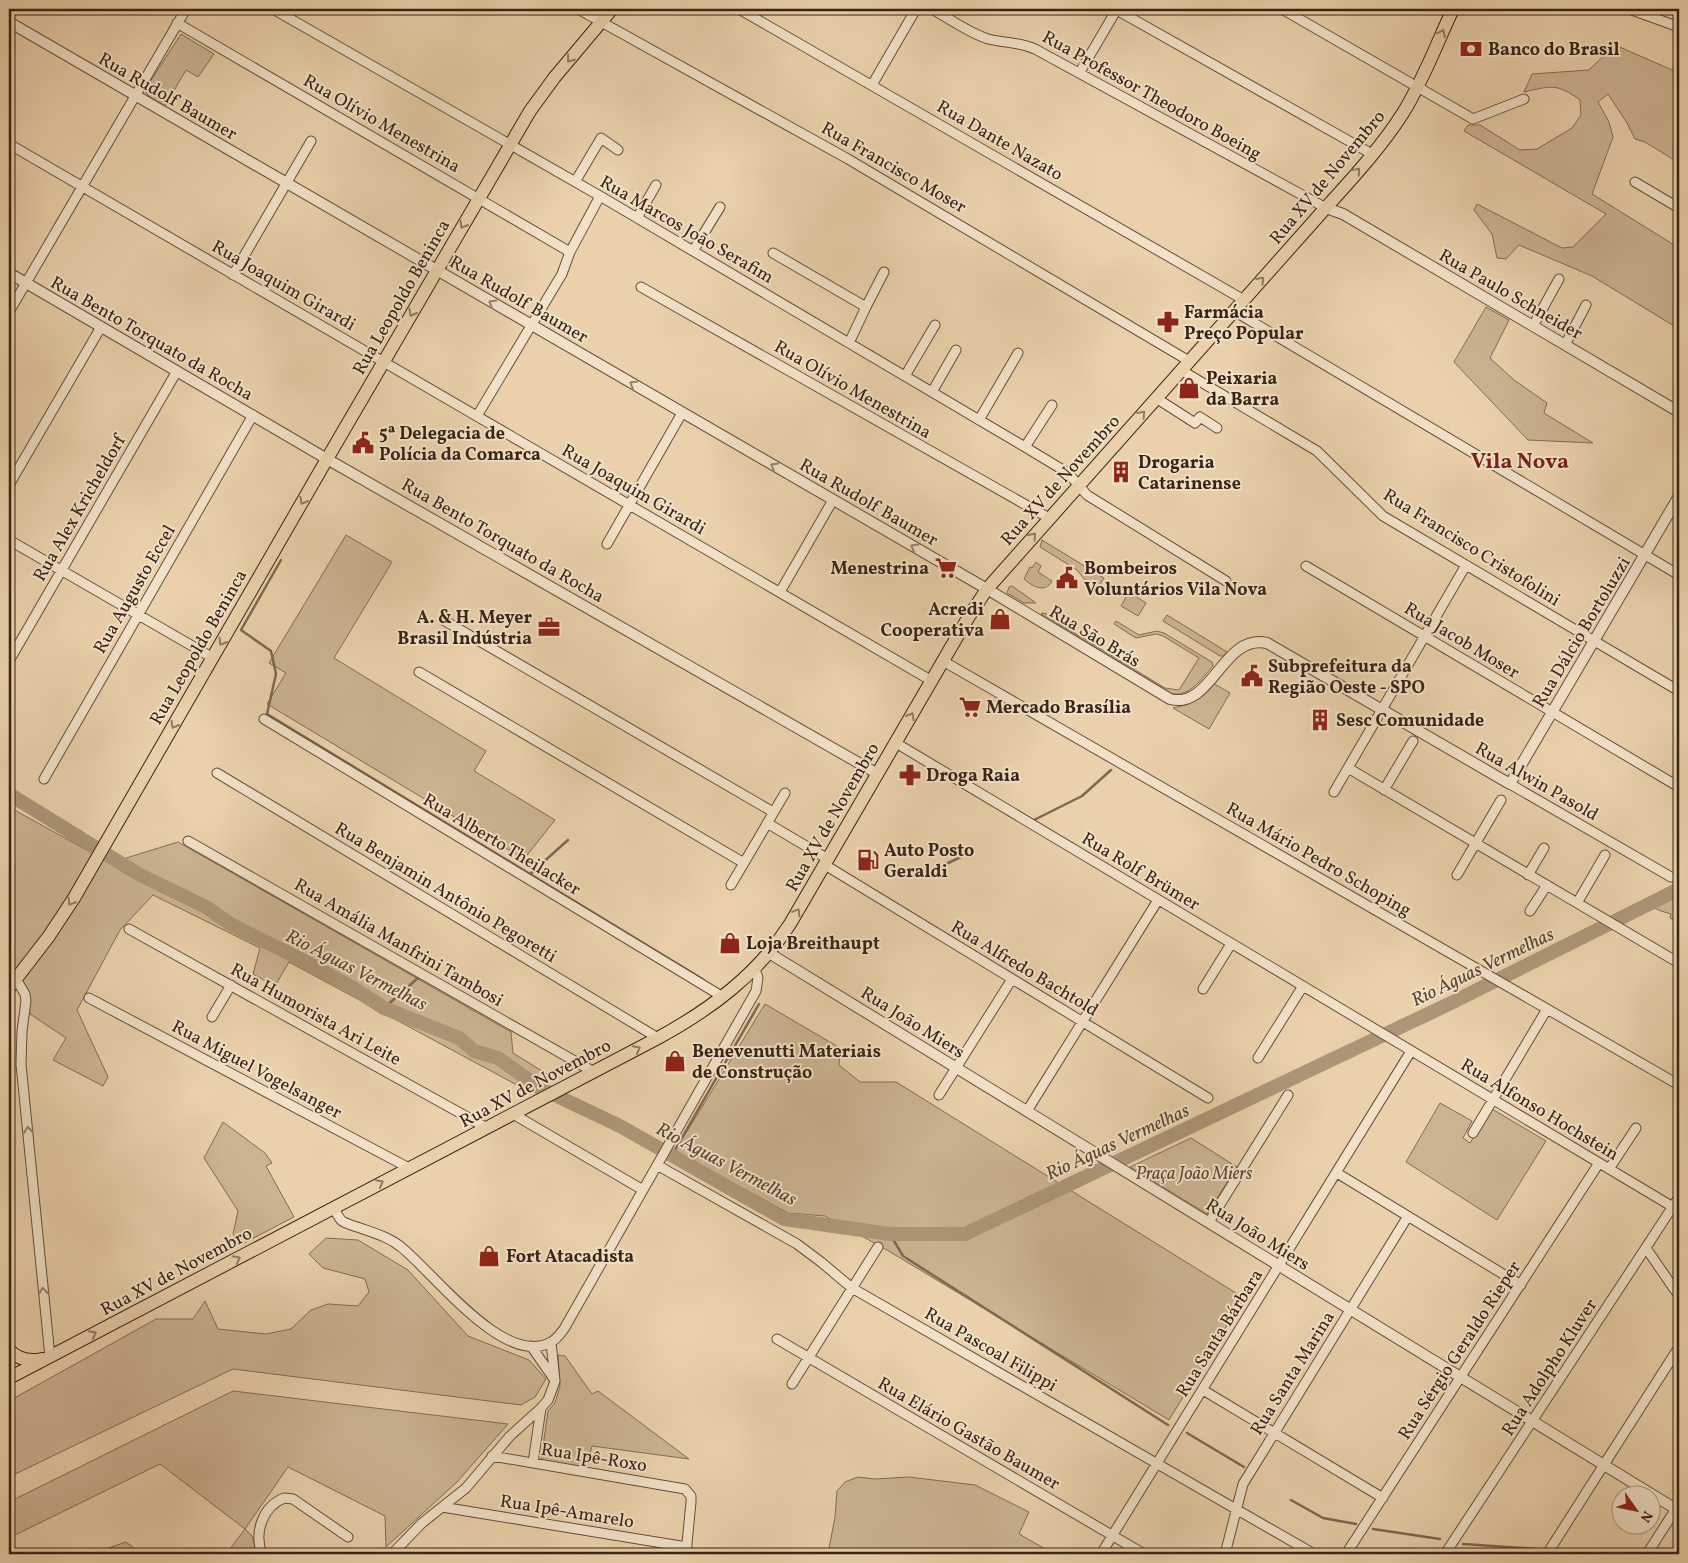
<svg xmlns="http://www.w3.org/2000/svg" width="1688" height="1563" viewBox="0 0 1688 1563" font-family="Vollkorn,serif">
	<rect width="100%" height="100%" fill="#ead1ab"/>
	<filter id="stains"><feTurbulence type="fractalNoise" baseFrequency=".004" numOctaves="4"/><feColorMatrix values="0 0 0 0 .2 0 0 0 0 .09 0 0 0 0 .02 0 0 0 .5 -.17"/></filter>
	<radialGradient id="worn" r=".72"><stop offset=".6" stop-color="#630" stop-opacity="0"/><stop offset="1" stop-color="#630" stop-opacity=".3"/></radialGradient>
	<path fill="#ccb492" stroke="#826c54" d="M181,34L214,54L198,77L186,70L165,106L150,97L146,93V88Z
		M1615,45L1679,73V163L1645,142L1635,139L1627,123L1608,94L1598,102L1609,122L1613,137L1592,194L1679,248V329L1592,276L1519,245L1506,259L1497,258L1492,234L1474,210L1477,204L1562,248L1573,247L1606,214L1464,131L1468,125H1480L1520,150L1537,149L1572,128L1581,115L1580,100C1557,83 1551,86 1524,92L1532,74L1589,70Z
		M1486,307L1509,320L1490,358L1514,380L1547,403L1544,413L1593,443L1528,440L1454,362Z
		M346,535L392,562L334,658L486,751L474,771L555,820L524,859L267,704L286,673L269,663Z
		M1042,540L1104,578L1096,591L1090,586L1077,570L1040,547Z
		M1036,562L1041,566L1038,572L1052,581C1045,594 1032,586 1024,579L1030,567L1032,568Z
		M1012,586L1036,603H1024L1007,593L1009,587Z
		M1129,592L1146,603L1138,616L1121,606Z
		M1042,613L1047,614L1053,620L1165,688L1179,690L1199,658L1163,636L1156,634L1136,638L1114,624L1116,621L1139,635L1157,631L1164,633L1212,662L1213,666C1202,678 1190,697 1172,694L1041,614Z
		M1167,615L1219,647L1227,652L1223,656H1220L1163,621Z
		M1213,683L1230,693L1209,729L1173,708L1189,704Z
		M9,807L110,863L178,842L511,1032L513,1053L555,1079L528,1091L289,962L275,986L253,974L260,948L153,895L120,930L77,1010L108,1077L103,1086L53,1060L66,1038L30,1014L28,989L9,987Z
		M1679,886V923L1670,918L1671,914L1661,911L1644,903Z
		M765,1004L840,1048L839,1065L860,1082H896L1244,1298L1169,1420L887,1250L825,1216L788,1213L675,1151Z
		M1440,1103L1472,1121L1463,1138L1470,1143L1492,1109L1546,1141L1497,1220L1406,1162Z
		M223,1122L265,1153L272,1163L266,1166L294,1217L242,1244L233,1234L238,1211L204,1158Z
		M1191,1138L1237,1167L1207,1214L1130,1167Z
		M326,1238L358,1240L408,1270L468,1336L529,1360L546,1379L535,1397L521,1405L233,1369L9,1477V1401L156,1319H193L205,1301L218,1329L266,1334L291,1329L311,1310L328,1304L358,1306L369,1292L365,1279L323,1268L309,1254Z
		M558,1355L565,1356L592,1394L598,1391L689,1459L592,1446L586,1468L541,1460L548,1411L555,1403L560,1386Z
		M233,1391L508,1424L457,1482L386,1547L385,1516L288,1467L245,1529L252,1536L257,1554H226L245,1529L160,1464L9,1538V1502Z
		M858,1477L874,1479L909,1477L975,1485L1029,1512L1019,1534L1054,1554H828L835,1517L837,1491L845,1482Z
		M126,1542L142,1554H91Z"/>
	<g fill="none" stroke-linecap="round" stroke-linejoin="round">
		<path stroke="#7e6851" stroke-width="2.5" d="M281,560L241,630L271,651L276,674L267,714L704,980
			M1034,820L1082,796L1111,770
			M530,874L568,840
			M925,874L967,854
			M384,1008L418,978
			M672,1155L759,1004
			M890,1234L903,1256L1168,1425
			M1187,1433L1244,1467
			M1291,1500L1323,1518L1356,1524
			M1373,1529L1440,1539
			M1463,1544L1538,1549
			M1559,1551L1582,1554"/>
		<path stroke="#ad9678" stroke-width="14" d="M9,794L140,875L206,907L232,925L294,956L353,988L384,1008L459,1038L474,1051L498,1058L540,1088L620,1126L784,1219L890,1234H965L1451,1003L1679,889"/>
		<g stroke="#644f3b" stroke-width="11">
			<path id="minor" d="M273,9L600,196L1025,447L1068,473L1087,495L1226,581
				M578,9L848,159L1189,361
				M739,9L1244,300
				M932,9C950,19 969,33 988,39C1004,43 1020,42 1035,49L1326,208
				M1115,9L1372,154
				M1282,9L1473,119L1524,99
				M1629,9L1679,27
				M177,23L570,252
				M1080,72L1117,9
				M872,85L916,9
				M9,144L932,681
				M575,182L601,138L618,150
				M1635,182L1679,208
				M637,218L656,185
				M693,251L720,207
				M773,253L866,307L849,343
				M233,275L311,141
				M641,287L1049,518
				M866,307L884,272
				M1234,311L1679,575
				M9,312L186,9
				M1533,326L1559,279
				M1565,345L1586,305
				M1181,370L1317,451L1383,516L1679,691
				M905,376L935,325
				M932,392L956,350
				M1156,398L1195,423L1200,417L1217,428
				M477,416L562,274L570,252L600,196
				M979,420L1018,353
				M1025,447L1052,405
				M9,485L101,327
				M9,540L213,658
				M607,544L682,413
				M1306,566L1679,787
				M780,592L833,500
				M445,621L773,812
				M9,661L177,371
				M943,661L1679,1085
				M419,672L744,863
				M264,719L723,997
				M896,743L1673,1207
				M1348,768L1679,963
				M217,773L658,1038
				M44,779L253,415
				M1510,784L1671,877
				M1384,790L1413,741
				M1334,792L1466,565
				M767,823L828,859
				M188,841L594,1072
				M825,865L1208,1098
				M1457,875L1501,800
				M1528,875L1544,848
				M731,885L785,793
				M1577,903L1605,855
				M1530,911L1547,885
				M129,929L487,1128
				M16,979L25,994L26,1001L22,1031L21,1064L50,1357
				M1203,989L1231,944
				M89,998L409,1168
				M212,1017L231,985
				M1258,1058L1303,986
				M939,1095L1012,979
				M1027,1111L1158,900
				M513,1114L643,1190
				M1473,1133L1547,1009
				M657,1165L797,1244L821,1262L852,1288L1314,1554
				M1609,1169L1636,1128
				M1337,1173L1521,1285
				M334,1208C336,1212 338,1217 342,1221C347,1224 354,1226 360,1228C374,1233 389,1237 401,1247C432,1271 505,1369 551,1342C557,1339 560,1334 564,1329L756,991L758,978L755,969
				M1209,1222L1288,1095
				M1646,1248L1679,1296
				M777,1339L1144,1554
				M531,1346L554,1379
				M792,1384L878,1247
				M1203,1390L1383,1498
				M492,1456L685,1489L691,1496V1502L686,1554
				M533,1463L541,1408
				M442,1507L687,1547
				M262,1554C254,1533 262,1507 284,1498L293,1499L348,1537
				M392,1554L422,1523L466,1488L510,1436L541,1408L548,1400L555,1381L551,1342
				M1101,1554L1411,1051
				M1225,1554L1243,1484L1408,1216
				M1346,1554L1599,1163
				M1445,1554L1679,1197
				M1547,1554L1679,1347
				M1647,1554L1679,1504"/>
		</g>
		<g stroke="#644f3b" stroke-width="12">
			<path id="tertiary" d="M9,22L987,589L1170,699C1212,710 1223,633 1267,643L1510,784L1679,496
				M1326,208L1343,214L1679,412
				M9,273L327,459L878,774
				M769,953L1679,1511"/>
		</g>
		<g stroke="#372416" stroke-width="14">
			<path id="primary" d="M9,988L49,936L74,898L327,459L530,111L554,78L612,9
				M9,1350C18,1359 29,1362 42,1359
				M9,1378L658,1038C711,1009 757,975 790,924L968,618L987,589L1322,212C1350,181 1380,149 1403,113C1423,81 1437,43 1453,9"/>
		</g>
		<use href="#minor" stroke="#f1e1c8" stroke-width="9"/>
		<use href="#tertiary" stroke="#f1e1c8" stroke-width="10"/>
		<use href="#primary" stroke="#ead1ab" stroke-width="12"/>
	</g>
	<defs><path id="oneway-chevron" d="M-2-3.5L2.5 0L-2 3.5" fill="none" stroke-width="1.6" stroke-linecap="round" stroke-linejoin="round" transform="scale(1.25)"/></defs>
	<g stroke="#907a60">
		<use href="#oneway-chevron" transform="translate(1442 33) rotate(-65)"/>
		<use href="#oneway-chevron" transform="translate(570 59) rotate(129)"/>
		<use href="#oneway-chevron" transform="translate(1357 171) rotate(-50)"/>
		<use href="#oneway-chevron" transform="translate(463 225) rotate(120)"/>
		<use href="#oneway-chevron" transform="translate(1261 280) rotate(-48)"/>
		<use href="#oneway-chevron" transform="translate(412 313) rotate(120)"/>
		<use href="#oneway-chevron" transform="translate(1142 414) rotate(-48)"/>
		<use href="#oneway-chevron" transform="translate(303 501) rotate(120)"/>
		<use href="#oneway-chevron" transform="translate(1033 536) rotate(-48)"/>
		<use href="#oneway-chevron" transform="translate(222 642) rotate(120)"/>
		<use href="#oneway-chevron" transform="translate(911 716) rotate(-60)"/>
		<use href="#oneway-chevron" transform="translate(174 725) rotate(120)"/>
		<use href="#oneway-chevron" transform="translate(71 902) rotate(122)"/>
		<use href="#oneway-chevron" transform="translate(797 912) rotate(-59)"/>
		<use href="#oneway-chevron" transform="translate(637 1049) rotate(-28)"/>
		<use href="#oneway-chevron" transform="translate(380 1183) rotate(-28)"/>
		<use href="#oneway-chevron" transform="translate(237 1259) rotate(-28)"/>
		<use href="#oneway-chevron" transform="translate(93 1334) rotate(-28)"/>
	</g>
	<g stroke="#94826f">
		<use href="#oneway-chevron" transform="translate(492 303) rotate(-150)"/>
		<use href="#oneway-chevron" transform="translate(633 384) rotate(-150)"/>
		<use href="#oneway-chevron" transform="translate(774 466) rotate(-150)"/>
		<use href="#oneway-chevron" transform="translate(914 547) rotate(-150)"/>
		<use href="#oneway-chevron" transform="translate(28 1130) rotate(-96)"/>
		<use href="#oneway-chevron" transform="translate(43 1291) rotate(-96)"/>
	</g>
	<defs>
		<g id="bank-bare" transform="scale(1.725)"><path d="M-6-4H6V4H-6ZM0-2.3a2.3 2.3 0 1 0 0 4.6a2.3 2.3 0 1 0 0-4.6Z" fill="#8f2418" stroke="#f1e1c8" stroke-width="2.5" paint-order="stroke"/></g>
		<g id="pharmacy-bare" transform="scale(1.725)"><path d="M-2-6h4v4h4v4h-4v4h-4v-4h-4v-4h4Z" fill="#8f2418" stroke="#f1e1c8" stroke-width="2.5" paint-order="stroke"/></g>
		<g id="shop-bare" transform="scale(1.725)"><path d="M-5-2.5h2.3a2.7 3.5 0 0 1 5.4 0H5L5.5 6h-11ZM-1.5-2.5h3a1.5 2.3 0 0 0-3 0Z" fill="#8f2418" stroke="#f1e1c8" stroke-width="2.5" paint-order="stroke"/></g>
		<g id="civic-bare" transform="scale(1.725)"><path d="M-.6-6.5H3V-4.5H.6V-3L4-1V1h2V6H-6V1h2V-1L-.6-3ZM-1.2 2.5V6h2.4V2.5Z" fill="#8f2418" stroke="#f1e1c8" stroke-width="2.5" paint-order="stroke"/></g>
		<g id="building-bare" transform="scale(1.725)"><path d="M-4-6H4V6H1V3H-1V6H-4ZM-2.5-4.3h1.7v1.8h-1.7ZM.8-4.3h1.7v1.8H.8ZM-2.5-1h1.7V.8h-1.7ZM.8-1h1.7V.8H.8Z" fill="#8f2418" stroke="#f1e1c8" stroke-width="2.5" paint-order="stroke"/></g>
		<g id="supermarket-bare" transform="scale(1.725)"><path d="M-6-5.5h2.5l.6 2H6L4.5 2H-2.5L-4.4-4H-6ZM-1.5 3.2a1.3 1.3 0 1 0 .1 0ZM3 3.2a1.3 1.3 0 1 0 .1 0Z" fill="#8f2418" stroke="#f1e1c8" stroke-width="2.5" paint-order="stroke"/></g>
		<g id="office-bare" transform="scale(1.725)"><path d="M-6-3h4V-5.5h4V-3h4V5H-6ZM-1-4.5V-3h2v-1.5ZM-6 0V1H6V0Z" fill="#8f2418" stroke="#f1e1c8" stroke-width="2.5" paint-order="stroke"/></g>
		<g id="fuel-bare" transform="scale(1.725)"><path d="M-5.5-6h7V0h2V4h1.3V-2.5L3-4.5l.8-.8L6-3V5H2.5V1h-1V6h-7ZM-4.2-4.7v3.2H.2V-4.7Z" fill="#8f2418" stroke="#f1e1c8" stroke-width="2.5" paint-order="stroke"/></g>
	</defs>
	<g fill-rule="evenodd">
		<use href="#bank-bare" x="1471" y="49"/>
		<use href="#pharmacy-bare" x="1168" y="322"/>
		<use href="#shop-bare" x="1189" y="388"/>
		<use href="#civic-bare" x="363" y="443"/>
		<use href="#building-bare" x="1121" y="472"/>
		<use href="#supermarket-bare" x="946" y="568"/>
		<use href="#civic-bare" x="1067" y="578"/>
		<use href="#shop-bare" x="1000" y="619"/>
		<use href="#office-bare" x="549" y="627"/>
		<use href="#civic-bare" x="1252" y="676"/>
		<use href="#supermarket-bare" x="970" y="707"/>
		<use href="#building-bare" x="1320" y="720"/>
		<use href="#pharmacy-bare" x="910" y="775"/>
		<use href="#fuel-bare" x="868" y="860"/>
		<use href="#shop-bare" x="730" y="943"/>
		<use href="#shop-bare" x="675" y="1061"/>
		<use href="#shop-bare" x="489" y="1256"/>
	</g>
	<g text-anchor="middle" stroke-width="4" stroke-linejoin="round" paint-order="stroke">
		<g font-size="18" font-weight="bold" fill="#372416" stroke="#f1e1c8" text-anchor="start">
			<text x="1488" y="55">Banco do Brasil</text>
			<text x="1184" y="318">Farmácia<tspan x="1184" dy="21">Preço Popular</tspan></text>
			<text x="1206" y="384">Peixaria<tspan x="1206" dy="21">da Barra</tspan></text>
			<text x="379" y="439">5ª Delegacia de<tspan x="379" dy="21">Polícia da Comarca</tspan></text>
			<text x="1138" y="468">Drogaria<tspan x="1138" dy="21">Catarinense</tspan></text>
			<text x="929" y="574" text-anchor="end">Menestrina</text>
			<text x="1084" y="574">Bombeiros<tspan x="1084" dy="21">Voluntários Vila Nova</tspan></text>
			<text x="984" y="615" text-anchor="end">Acredi<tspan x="984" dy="21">Cooperativa</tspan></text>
			<text x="532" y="623" text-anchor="end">A. &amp; H. Meyer<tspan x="532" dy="21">Brasil Indústria</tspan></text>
			<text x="1268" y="672">Subprefeitura da<tspan x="1268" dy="21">Região Oeste - SPO</tspan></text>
			<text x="986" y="713">Mercado Brasília</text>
			<text x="1336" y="726">Sesc Comunidade</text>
			<text x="926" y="781">Droga Raia</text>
			<text x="884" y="856">Auto Posto<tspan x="884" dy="21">Geraldi</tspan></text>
			<text x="746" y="949">Loja Breithaupt</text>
			<text x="692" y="1057">Benevenutti Materiais<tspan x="692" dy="21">de Construção</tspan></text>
			<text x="506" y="1262">Fort Atacadista</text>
		</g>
		<g font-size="18" fill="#372416" stroke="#f1e1c8">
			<text transform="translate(1152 95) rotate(29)" y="6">Rua Professor Theodoro Boeing</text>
			<text transform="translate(168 96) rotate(30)" y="6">Rua Rudolf Baumer</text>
			<text transform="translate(382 123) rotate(30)" y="6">Rua Olívio Menestrina</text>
			<text transform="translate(1000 140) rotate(30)" y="6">Rua Dante Nazato</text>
			<text transform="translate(894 167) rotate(30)" y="6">Rua Francisco Moser</text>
			<text transform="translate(1327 177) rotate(-50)" y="6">Rua XV de Novembro</text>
			<text transform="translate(687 229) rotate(30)" y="6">Rua Marcos João Serafim</text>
			<text transform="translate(284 285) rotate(30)" y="6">Rua Joaquim Girardi</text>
			<text transform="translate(1511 294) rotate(30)" y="6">Rua Paulo Schneider</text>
			<text transform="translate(401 297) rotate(-60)" y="6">Rua Leopoldo Beninca</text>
			<text transform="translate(519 299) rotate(30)" y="6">Rua Rudolf Baumer</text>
			<text transform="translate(152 338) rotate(30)" y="6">Rua Bento Torquato da Rocha</text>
			<text transform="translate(853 389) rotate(30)" y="6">Rua Olívio Menestrina</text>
			<text transform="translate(1060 480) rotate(-48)" y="6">Rua XV de Novembro</text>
			<text transform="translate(634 489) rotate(30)" y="6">Rua Joaquim Girardi</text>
			<text transform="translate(869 502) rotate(30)" y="6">Rua Rudolf Baumer</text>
			<text transform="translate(79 508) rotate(-60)" y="6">Rua Alex Kricheldorf</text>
			<text transform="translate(503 540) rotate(30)" y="6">Rua Bento Torquato da Rocha</text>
			<text transform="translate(1472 547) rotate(32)" y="6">Rua Francisco Cristofolini</text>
			<text transform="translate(134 589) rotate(-60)" y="6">Rua Augusto Eccel</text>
			<text transform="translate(1581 632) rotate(-59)" y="6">Rua Dálcio Bortoluzzi</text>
			<text transform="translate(1095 636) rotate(31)" y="6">Rua São Brás</text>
			<text transform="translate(1462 640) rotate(31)" y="6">Rua Jacob Moser</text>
			<text transform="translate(198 647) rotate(-60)" y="6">Rua Leopoldo Beninca</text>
			<text transform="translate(1537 781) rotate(30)" y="6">Rua Alwin Pasold</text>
			<text transform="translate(832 817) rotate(-60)" y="6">Rua XV de Novembro</text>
			<text transform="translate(502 844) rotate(31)" y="6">Rua Alberto Theilacker</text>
			<text transform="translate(1319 859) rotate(30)" y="6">Rua Mário Pedro Schoping</text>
			<text transform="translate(1141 871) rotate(31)" y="6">Rua Rolf Brümer</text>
			<text transform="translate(446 892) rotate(31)" y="6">Rua Benjamin Antônio Pegoretti</text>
			<text transform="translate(399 942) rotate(30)" y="6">Rua Amália Manfrini Tambosi</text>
			<text transform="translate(1025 968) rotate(31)" y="6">Rua Alfredo Bachtold</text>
			<text transform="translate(316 1014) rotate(29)" y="6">Rua Humorista Ari Leite</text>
			<text transform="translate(913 1022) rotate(32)" y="6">Rua João Miers</text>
			<text transform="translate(257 1069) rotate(28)" y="6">Rua Miguel Vogelsanger</text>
			<text transform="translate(535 1083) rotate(-28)" y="6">Rua XV de Novembro</text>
			<text transform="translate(1540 1109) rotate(31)" y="6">Rua Alfonso Hochstein</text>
			<text transform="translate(1258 1234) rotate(32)" y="6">Rua João Miers</text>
			<text transform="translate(176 1271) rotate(-28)" y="6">Rua XV de Novembro</text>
			<text transform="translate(1219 1333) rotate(-58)" y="6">Rua Santa Bárbara</text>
			<text transform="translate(991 1349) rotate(30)" y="6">Rua Pascoal Filippi</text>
			<text transform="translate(1459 1350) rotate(-57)" y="6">Rua Sérgio Geraldo Rieper</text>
			<text transform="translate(1549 1367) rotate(-57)" y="6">Rua Adolpho Kluver</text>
			<text transform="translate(1292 1373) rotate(-58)" y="6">Rua Santa Marina</text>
			<text transform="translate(969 1433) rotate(30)" y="6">Rua Elário Gastão Baumer</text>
			<text transform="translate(594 1457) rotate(9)" y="6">Rua Ipê-Roxo</text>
			<text transform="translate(567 1511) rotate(9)" y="6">Rua Ipê-Amarelo</text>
		</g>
		<g font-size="18" font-style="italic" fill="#5c4835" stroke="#f1e1c8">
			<text x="1194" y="1179">Praça João Miers</text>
		</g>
		<g font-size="19" font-style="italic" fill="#5a4633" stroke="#f1e1c8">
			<text transform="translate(1482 966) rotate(-26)" y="7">Rio Águas Vermelhas</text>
			<text transform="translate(357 969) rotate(27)" y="7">Rio Águas Vermelhas</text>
			<text transform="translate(1117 1141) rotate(-25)" y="7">Rio Águas Vermelhas</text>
			<text transform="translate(727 1163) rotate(28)" y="7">Rio Águas Vermelhas</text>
		</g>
		<g font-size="22" font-weight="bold" fill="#7a1f14" stroke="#f1e1c8">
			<text x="1520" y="468">Vila Nova</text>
		</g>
	</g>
	<rect width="1688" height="1563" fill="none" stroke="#ead1ab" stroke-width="30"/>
	<rect x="10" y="10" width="1668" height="1543" fill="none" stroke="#372416" stroke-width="2.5"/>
	<rect x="15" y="15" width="1658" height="1533" fill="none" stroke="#372416"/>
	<g transform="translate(1636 1510) rotate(123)"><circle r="24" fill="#f1e1c8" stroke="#a79581"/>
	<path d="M0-4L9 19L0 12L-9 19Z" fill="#8f2418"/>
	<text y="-8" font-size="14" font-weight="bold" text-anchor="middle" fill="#372416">N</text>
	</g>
	<rect width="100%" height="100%" filter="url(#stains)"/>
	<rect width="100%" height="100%" fill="url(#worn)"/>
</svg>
